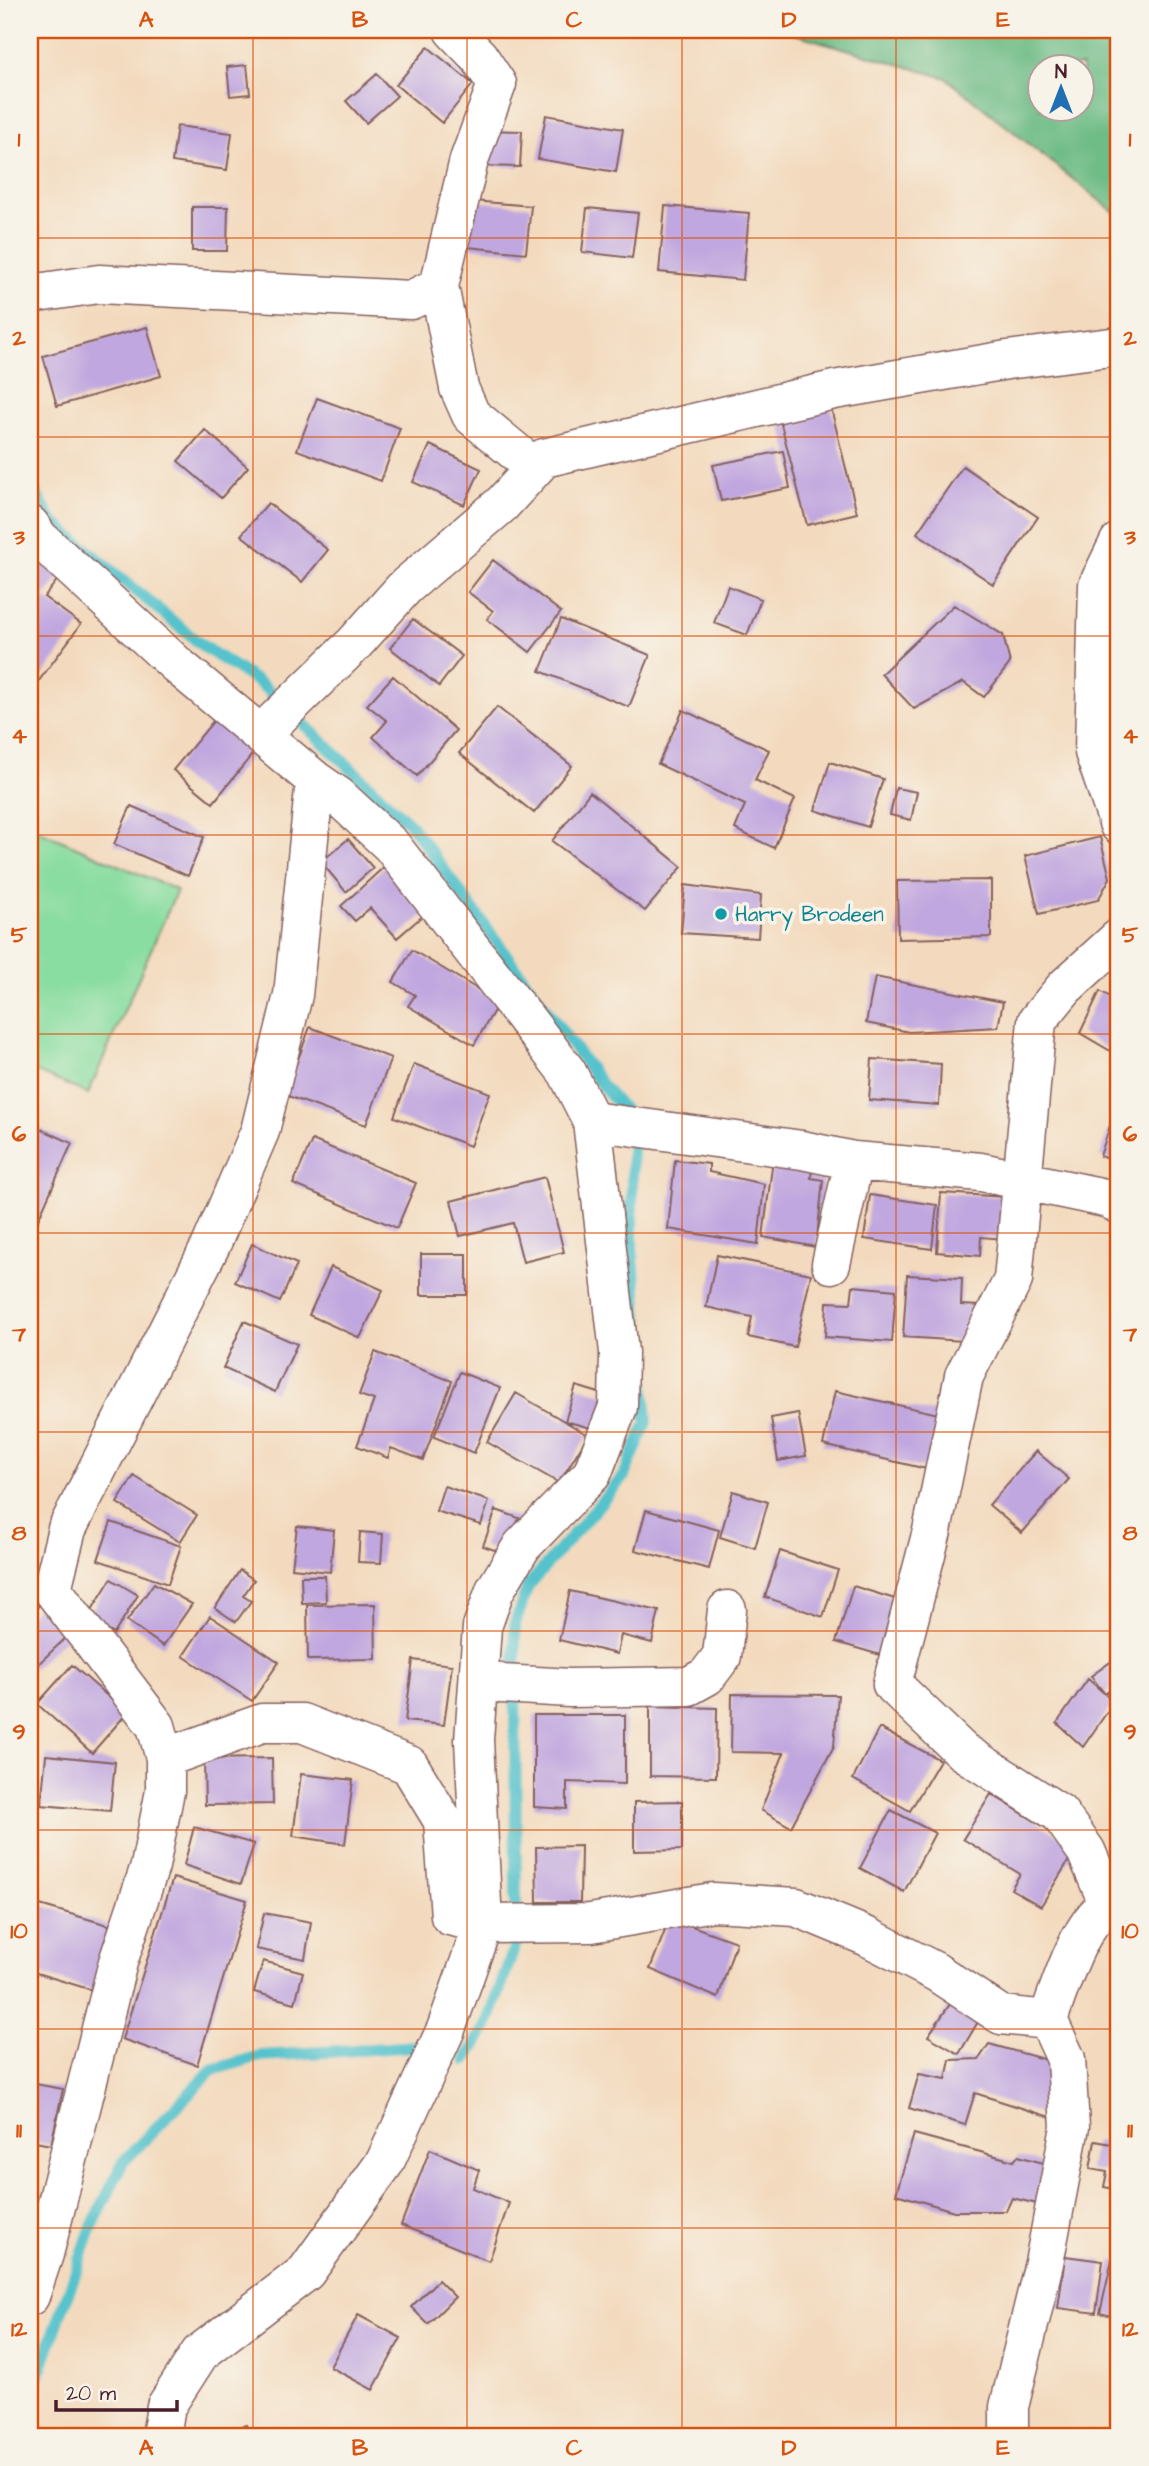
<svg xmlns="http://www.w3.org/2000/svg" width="1149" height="2466" viewBox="0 0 1149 2466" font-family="'Architects Daughter',sans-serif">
	<rect width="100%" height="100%" fill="#f7f3e8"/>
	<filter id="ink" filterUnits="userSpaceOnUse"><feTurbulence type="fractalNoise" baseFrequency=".0143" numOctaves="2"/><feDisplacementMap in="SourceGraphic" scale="14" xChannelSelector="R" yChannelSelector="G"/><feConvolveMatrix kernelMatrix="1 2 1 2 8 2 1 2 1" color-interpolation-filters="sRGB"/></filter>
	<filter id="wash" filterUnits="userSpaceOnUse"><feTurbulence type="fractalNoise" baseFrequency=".00686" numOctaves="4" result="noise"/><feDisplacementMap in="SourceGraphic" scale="28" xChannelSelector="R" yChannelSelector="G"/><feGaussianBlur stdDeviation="1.57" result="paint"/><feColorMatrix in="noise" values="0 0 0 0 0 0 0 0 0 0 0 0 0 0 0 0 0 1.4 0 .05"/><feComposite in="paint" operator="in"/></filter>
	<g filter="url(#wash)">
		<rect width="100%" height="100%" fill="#f3dabe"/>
		<path fill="#89dda0" stroke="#6a7e66" stroke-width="2" d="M30,827L177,890L88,1094L30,1069Z"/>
		<path fill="#6ebc86" stroke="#5c6e58" stroke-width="2" fill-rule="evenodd" d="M781,30H1119V216L946,78ZM1040,66H1082V108H1040Z"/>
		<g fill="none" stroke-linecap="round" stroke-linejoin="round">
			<path stroke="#55c2cc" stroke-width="12" d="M30,484L53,522L204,647L261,684L411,825L604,1088L629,1116
				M516,1912L515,1624L528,1586L624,1476L647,1422L632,1248V1148
				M466,2060L487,2025L516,1943
				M30,2392L38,2378L91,2229L123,2162L212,2070L260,2056L419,2046"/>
		</g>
		<g id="blocks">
			<path fill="#c1a7df" d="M428,47L473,84L442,123L396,85Z
				M247,65L250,94L230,96L227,67Z
				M377,74L397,96L366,123L346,101Z
				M546,115L623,129L616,172L538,159Z
				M177,126L232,133L227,170L172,162Z
				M485,130L522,131L520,167L483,166Z
				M473,201L531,206L526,253L468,247Z
				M665,206L749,213L743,280L659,272Z
				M192,207H228L227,251H192Z
				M587,208L638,213L632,258L582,252Z
				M147,327L161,376L57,406L43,356Z
				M317,398L400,428L381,481L297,450Z
				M831,408L857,513L807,525L780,420Z
				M205,430L248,467L221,498L178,461Z
				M430,445L481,469L464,505L413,482Z
				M783,451L790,488L721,501L713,465Z
				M963,466L1038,517L993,584L917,533Z
				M268,503L328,550L302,582L241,535Z
				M30,549L62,574L44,597L81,624L35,686L30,682Z
				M493,560L561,612L530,652L487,619L493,611L468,592Z
				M728,586L761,599L747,635L714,623Z
				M954,605L1003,635L1010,663L984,697L963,682L914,709L881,674Z
				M413,619L462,656L439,686L390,648Z
				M561,619L650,655L629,707L540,671Z
				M393,676L456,730L417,776L373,737L387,721L367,705Z
				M497,707L572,766L534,813L459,753Z
				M683,710L769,750L755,780L795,799L774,848L735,829L745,805L658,764Z
				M215,719L255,751L213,803L173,770Z
				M830,762L883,779L868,827L815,810Z
				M896,788L917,792L911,820L890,815Z
				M590,792L682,867L645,911L552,841Z
				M131,806L204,837L188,876L114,844Z
				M1100,837L1110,878L1098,900L1039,914L1025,856Z
				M348,839L373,868L346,892L321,862Z
				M385,866L426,913L397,938L370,908L355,921L341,906Z
				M991,880V937L898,939L897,881Z
				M685,885L761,895L758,938L681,933Z
				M412,950L499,1002L474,1045L408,1006L415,995L393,982Z
				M875,977L1003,1002L998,1027L909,1032L866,1023Z
				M1100,991L1119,1002V1056L1080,1033Z
				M310,1027L391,1058L366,1125L285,1095Z
				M872,1059L941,1064L939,1105L869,1100Z
				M414,1064L490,1093L470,1146L394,1117Z
				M1113,1117L1119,1119V1162L1100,1156Z
				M30,1124L72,1143L30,1238Z
				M312,1140L416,1183L397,1228L293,1184Z
				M773,1159L813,1162L811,1178L823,1180L816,1247L763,1237Z
				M675,1160L709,1164V1172L764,1184L758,1244L668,1229Z
				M545,1177L564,1252L523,1262L513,1223L460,1236L451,1201Z
				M941,1193L1007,1197L1004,1239L981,1237L980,1256L937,1252Z
				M870,1195L937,1205L932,1249L864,1239Z
				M252,1244L297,1264L280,1302L235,1282Z
				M421,1254H467V1295H421Z
				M717,1255L811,1274L795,1347L748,1337L752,1317L706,1307Z
				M331,1267L383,1290L360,1338L309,1315Z
				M907,1275L962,1278L961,1305L981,1306L979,1342L903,1337Z
				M853,1286L896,1290L892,1342L825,1337L827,1302L851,1303Z
				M244,1321L297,1344L275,1392L223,1368Z
				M375,1352L452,1381L423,1460L391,1448L388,1458L357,1446L374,1400L359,1395Z
				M460,1372L500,1388L474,1453L434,1437Z
				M576,1386L612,1397L602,1431L565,1421Z
				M835,1391L943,1415L931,1470L823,1445Z
				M516,1393L588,1435L559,1483L487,1442Z
				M798,1413L806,1456L778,1461L771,1418Z
				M1036,1451L1069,1479L1022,1533L989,1505Z
				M134,1476L197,1515L180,1542L117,1503Z
				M444,1486L489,1501L481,1525L436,1511Z
				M733,1491L768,1502L755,1548L720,1537Z
				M496,1510L519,1518L506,1554L483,1546Z
				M646,1510L719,1530L709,1569L635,1550Z
				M111,1522L181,1546L168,1584L98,1560Z
				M297,1526L334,1530L330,1572L292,1568Z
				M360,1532L383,1534L381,1563L358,1562Z
				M780,1551L838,1570L823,1617L765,1597Z
				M240,1570L254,1580L243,1596L251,1601L236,1622L215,1608Z
				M301,1576H325L326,1602L302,1603Z
				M111,1579L138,1595L114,1634L87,1618Z
				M154,1583L192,1604L163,1646L127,1621Z
				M853,1586L911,1604L894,1659L836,1642Z
				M570,1591L659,1611L652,1643L621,1635L617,1654L559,1640Z
				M41,1603L71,1633L33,1669L30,1665V1615Z
				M375,1604L376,1659L308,1660L307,1605Z
				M210,1616L279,1662L252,1701L183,1656Z
				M1116,1658L1119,1683L1105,1694L1091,1676Z
				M413,1660L452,1665L444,1725L405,1721Z
				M72,1665L127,1713L92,1753L37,1704Z
				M1088,1679L1114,1702L1083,1747L1057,1723Z
				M1119,1690V1705L1112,1697Z
				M732,1694L838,1695L834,1746L791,1827L761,1810L784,1753L731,1752Z
				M650,1706L717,1708L716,1777L650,1776Z
				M534,1715H625V1784L567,1782V1809L534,1807Z
				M879,1728L940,1760L910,1811L853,1779Z
				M46,1755L115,1762L110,1811L41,1805Z
				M272,1758L273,1804L205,1805L204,1759Z
				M301,1774L353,1780L345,1844L293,1836Z
				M991,1794L1077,1847L1041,1906L1011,1889L1020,1874L963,1839Z
				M682,1801V1850L634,1851V1802Z
				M891,1810L935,1833L904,1892L860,1868Z
				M194,1827L254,1844L241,1884L184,1865Z
				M581,1846L580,1902H537L536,1847Z
				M173,1878L247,1900L197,2065L122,2039Z
				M33,1903L115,1927L95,1991L30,1971V1915Z
				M264,1913L311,1922L305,1959L256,1949Z
				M670,1918L736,1942L718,1998L650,1969Z
				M263,1961L303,1972L295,2003L254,1992Z
				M1119,1988V2011L1113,2009Z
				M955,1997L982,2015L959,2054L928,2036Z
				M989,2044L1061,2064L1056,2119L975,2093L965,2125L909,2108L919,2074L946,2079L950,2060L979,2059Z
				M30,2083L63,2089L51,2145L30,2141Z
				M1115,2131L1119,2132V2190L1104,2187L1107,2172L1090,2169L1095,2141L1112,2144Z
				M914,2134L1014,2161L1018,2156L1054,2166L1042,2205L1012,2198L1006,2211H954L896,2194Z
				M430,2149L479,2170L473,2188L509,2203L489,2261L401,2225Z
				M1065,2256L1103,2261L1096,2313L1058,2308Z
				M1112,2260L1119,2261V2318L1100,2313Z
				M438,2280L455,2297L428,2324L411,2307Z
				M358,2315L401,2338L373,2390L330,2367Z
				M247,2425L251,2436H209V2435Z"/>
		</g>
	</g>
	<g filter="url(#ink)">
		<use href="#blocks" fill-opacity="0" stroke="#85605e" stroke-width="2"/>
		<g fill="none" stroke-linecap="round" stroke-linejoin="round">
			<g stroke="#85605e" stroke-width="41">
				<path id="minor" d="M453,30L479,57L497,84L469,160L439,286L459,388L471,415L535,468
					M30,294L99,284L411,300L439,286
					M30,525L39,538L177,665L315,780L293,995L260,1131L211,1245L67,1529L52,1589L156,1726L165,1758V1791L150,1866L118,1962L44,2254L30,2296
					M1119,542L1098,585L1094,752L1119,825
					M262,733L354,644L405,587L502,504L544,458L834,390L1007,360L1119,346
					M592,1121L802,1150L854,1161L981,1172L1110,1199L1119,1205
					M831,1264L854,1161
					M479,1676L502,1684L570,1688L689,1686L707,1676L722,1656L727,1610
					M165,1758L262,1723H302L409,1765L443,1821L450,1916L483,1924L591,1923L713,1902L796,1907L868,1937L936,1972L1001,2015L1048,2020
					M1108,1903L1086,1851L1059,1813L962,1751L892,1684L932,1531L964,1376L1013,1280L1037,1021L1065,987L1119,938
					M161,2436L166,2406L200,2353L306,2272L385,2162L446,2029L483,1924L474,1740L482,1627L495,1590L522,1546L592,1474L618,1407L619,1352L592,1121L567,1072L391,845L338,796L315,780
					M1009,2436V2407L1044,2263L1070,2127L1066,2059L1048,2020C1060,1987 1082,1909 1119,1900"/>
			</g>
			<use href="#minor" stroke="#fff" stroke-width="38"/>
		</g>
	</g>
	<path fill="none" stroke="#d8530f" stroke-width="2" stroke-opacity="0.55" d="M253,30V2436M467,30V2436M682,30V2436M896,30V2436M30,238H1119M30,437H1119M30,636H1119M30,835H1119M30,1034H1119M30,1233H1119M30,1432H1119M30,1631H1119M30,1830H1119M30,2029H1119M30,2228H1119"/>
	<circle fill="#0f9aa8" stroke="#f7f3e8" stroke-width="2.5" cx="721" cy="914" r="7"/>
	<g text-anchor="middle" stroke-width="7" stroke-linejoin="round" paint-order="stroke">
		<g font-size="21" fill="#0d838f" stroke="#f7f3e8" text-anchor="start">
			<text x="735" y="921">Harry Brodeen</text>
		</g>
	</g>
	<rect width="1149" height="2466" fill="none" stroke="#f7f3e8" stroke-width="77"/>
	<g transform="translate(1061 88)"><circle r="33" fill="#f7f3e8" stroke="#b29e9c" stroke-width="2"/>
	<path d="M0-5L12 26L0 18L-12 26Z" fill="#1f6fb2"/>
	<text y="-10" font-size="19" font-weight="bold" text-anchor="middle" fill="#4a1f2b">N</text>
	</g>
	<path d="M56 2400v10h121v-10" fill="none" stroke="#4a1f2b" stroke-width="3.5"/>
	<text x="66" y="2400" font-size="21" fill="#4a1f2b" stroke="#f7f3e8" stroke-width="5" paint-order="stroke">20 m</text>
	<rect x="38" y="38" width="1072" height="2390" fill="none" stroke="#d8530f" stroke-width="2.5"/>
	<g font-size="23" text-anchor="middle" font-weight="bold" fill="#d8530f">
		<text x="146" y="27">A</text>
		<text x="360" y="27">B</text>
		<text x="574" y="27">C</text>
		<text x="789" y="27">D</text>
		<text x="1003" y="27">E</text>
		<text x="19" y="146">1</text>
		<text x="1130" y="146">1</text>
		<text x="19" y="345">2</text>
		<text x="1130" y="345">2</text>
		<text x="19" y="544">3</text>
		<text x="1130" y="544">3</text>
		<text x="19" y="743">4</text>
		<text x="1130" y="743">4</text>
		<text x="19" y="942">5</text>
		<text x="1130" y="942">5</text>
		<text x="19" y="1141">6</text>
		<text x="1130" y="1141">6</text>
		<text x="19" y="1341">7</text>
		<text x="1130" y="1341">7</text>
		<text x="19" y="1540">8</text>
		<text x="1130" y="1540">8</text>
		<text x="19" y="1739">9</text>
		<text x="1130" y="1739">9</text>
		<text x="19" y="1938">10</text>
		<text x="1130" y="1938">10</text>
		<text x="19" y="2137">11</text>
		<text x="1130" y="2137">11</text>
		<text x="19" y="2336">12</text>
		<text x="1130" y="2336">12</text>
		<text x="146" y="2455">A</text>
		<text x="360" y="2455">B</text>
		<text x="574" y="2455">C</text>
		<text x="789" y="2455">D</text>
		<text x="1003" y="2455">E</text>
	</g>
</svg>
